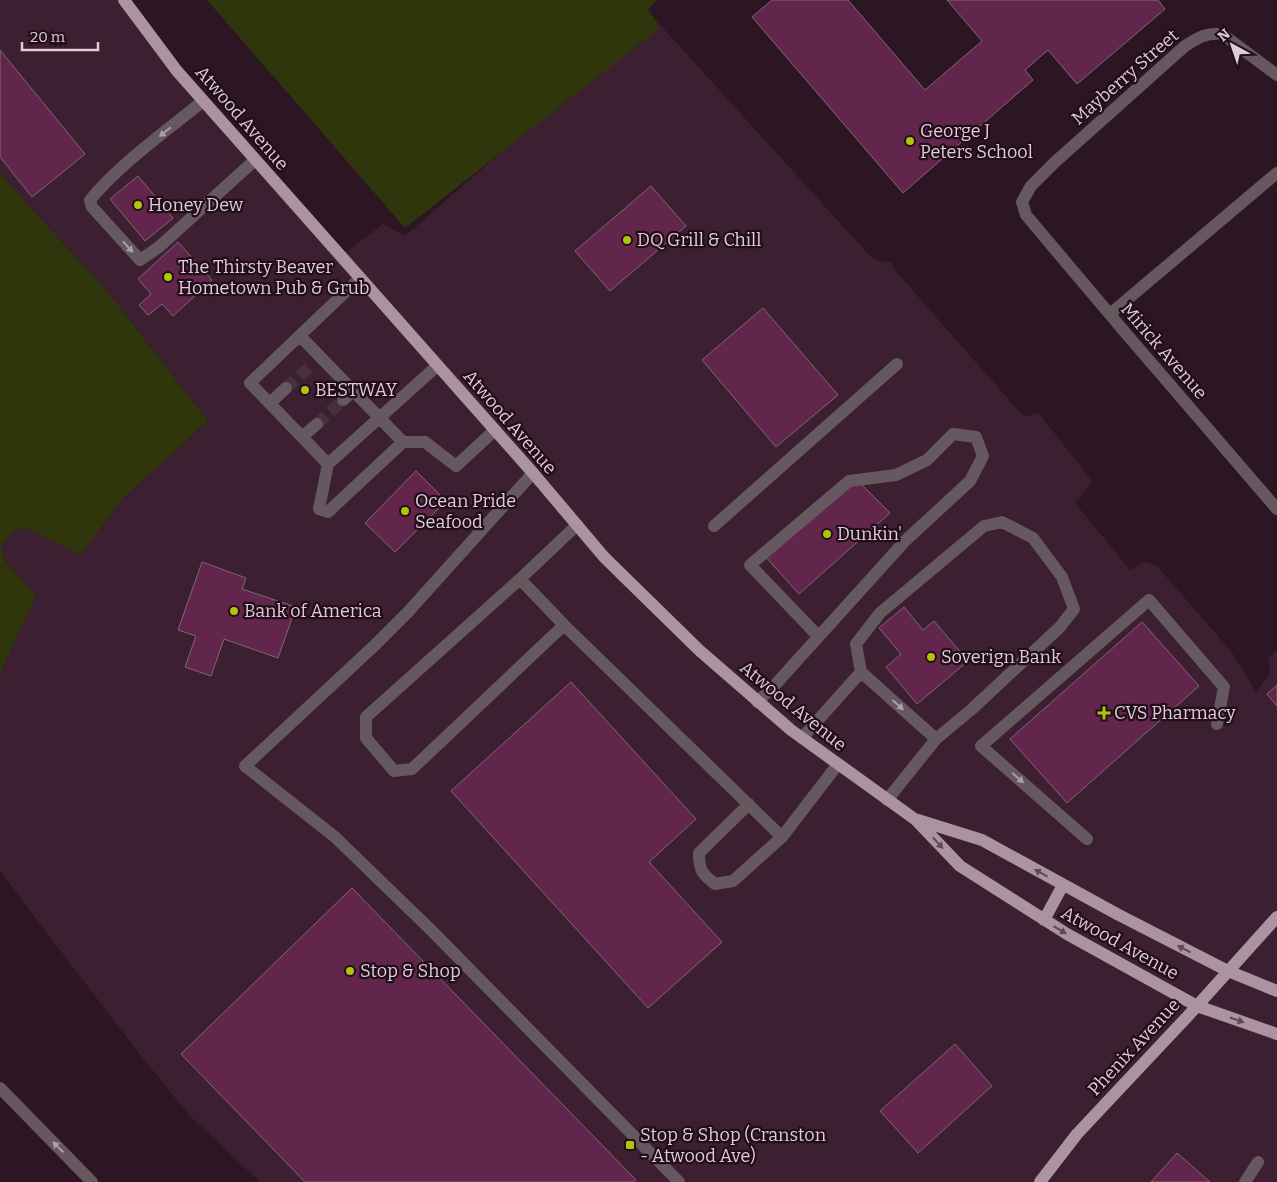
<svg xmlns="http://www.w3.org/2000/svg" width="1277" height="1182" viewBox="0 0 1277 1182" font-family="Bitter,serif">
	<rect width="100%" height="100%" fill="#2d1623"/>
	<path fill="#3c1f30" d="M0,0H126L172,63L344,254L383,224L405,236L655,19L870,256L877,260L893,263V268L1024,417L1039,413L1092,481L1075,503L1130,570L1144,562L1156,565L1231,651L1256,692L1270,673L1268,658L1277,650V1182H260L189,1115L133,1046L0,871V674L36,596L5,561L1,545L15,530L28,529L81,555L123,498L208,421L108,292L0,174Z"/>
	<path fill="#2f360b" d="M207,0H657L648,9L660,28L405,228Z
		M0,174L108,292L208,421L123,498L81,555L28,529L15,530L1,545L5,561L36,596L0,674Z"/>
	<path fill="#62264c" stroke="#816575" d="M772,0H848L925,90L982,41L947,0H1158L1165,9L1077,84L1048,50L1025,70L1033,80L903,193L752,17Z
		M0,50L85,154L32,197L0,157Z
		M138,176L173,218L145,241L110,199Z
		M651,186L686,226L610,291L575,251Z
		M178,242L212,280L173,316L162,304L148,315L139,305L151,294L138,279Z
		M763,308L838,395L776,447L702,360Z
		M416,471L446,501L395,552L365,523Z
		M855,478L890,513L799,594L764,555Z
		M202,562L246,578L242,589L296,607L278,658L224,639L211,676L185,667L196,636L178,630Z
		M904,607L923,630L934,621L968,661L917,704L886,667L901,654L879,628Z
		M1142,622L1199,686L1067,803L1010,739Z
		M571,682L696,819L649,862L722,942L648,1008L451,791Z
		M1277,685V706L1267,694Z
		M352,888L636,1180L633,1182H305L181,1054Z
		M955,1044L992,1086L918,1153L880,1111Z
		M1177,1153L1210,1182H1151Z"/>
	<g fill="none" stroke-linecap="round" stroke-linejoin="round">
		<path stroke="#48313e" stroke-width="12" stroke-dasharray="12 6" stroke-linecap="butt" d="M286,388L312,365
			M317,424L343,400"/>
		<path stroke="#65585f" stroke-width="12" d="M1277,75L1222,34C1207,32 1198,38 1185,46L1055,162L1031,186L1022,202L1026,215L1123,330L1277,509
			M203,101C165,132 122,162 90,200L92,207L140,260L159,247L255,160
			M360,278L250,383L328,464L437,366
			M1110,314L1277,173
			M300,336L403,442H425L456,466L495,430
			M343,400L353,391
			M270,403L286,388
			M302,437L317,424
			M328,464L319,509L328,512L403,442
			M533,473L408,612L375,645L245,766L335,837L432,931L679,1182
			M714,526L897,364
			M520,579L577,525
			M564,625L412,769L394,771L366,738V717L520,579L564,625L782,837L838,764
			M757,702L774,686L906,540L970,481L983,456L976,437L953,434L927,460L896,475L849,481L750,565L818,636
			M802,738L861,672
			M887,800L936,739L972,709L1060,627L1074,609L1062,577L1033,538L1002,522L984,526L880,613L856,644L861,672L936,739
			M749,804L699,853C699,870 702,874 715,884L733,881L782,837
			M1087,839L981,746L1149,600L1224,687L1217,724
			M0,1088L92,1182
			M1245,1182L1258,1162"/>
		<path stroke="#ac93a1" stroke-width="12" d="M124,0L177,71L533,473L604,557L699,650L791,730L916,820L960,866L1067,934L1197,1006L1277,1034
			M918,820L982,840L1117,914L1228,971L1277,991
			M1044,920L1063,885
			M1040,1182L1077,1134L1187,1017L1277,917"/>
	</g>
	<defs><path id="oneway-solid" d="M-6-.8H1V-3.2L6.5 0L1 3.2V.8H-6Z" transform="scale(1.25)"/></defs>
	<g fill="#ae9ea6">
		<use href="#oneway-solid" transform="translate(165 132) rotate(141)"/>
		<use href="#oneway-solid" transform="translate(128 247) rotate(48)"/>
		<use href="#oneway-solid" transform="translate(898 705) rotate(42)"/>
		<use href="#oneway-solid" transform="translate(1018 778) rotate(41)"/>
		<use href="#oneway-solid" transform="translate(58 1147) rotate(-135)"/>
	</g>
	<g fill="#604957">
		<use href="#oneway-solid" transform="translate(938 843) rotate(47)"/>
		<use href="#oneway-solid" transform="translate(1041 873) rotate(-151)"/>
		<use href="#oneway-solid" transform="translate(1060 930) rotate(31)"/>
		<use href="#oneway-solid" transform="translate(1184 949) rotate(-153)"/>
		<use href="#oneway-solid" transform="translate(1237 1020) rotate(19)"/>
	</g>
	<g fill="#aec50a" stroke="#220d1a" stroke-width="2">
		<circle cx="910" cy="141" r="5"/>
		<circle cx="138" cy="205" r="5"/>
		<circle cx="627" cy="240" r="5"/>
		<circle cx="168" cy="277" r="5"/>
		<circle cx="305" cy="390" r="5"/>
		<circle cx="405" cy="511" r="5"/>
		<circle cx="827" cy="534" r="5"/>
		<circle cx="234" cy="611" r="5"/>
		<circle cx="931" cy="657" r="5"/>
		<path d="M1101.5 705.5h5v5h5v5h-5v5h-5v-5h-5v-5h5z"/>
		<circle cx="350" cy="971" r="5"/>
		<rect x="625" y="1140" width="10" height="10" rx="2.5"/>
	</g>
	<g text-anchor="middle" stroke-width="4.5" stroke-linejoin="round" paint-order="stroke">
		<g font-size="18" fill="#decdd6" stroke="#220d1a">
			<text transform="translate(1125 77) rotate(-41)" y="6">Mayberry Street</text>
			<text transform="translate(242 118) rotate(49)" y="6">Atwood Avenue</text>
			<text transform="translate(1164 351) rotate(49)" y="6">Mirick Avenue</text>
			<text transform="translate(510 422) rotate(49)" y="6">Atwood Avenue</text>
			<text transform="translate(793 706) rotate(39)" y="6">Atwood Avenue</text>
			<text transform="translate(1120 943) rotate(29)" y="6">Atwood Avenue</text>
			<text transform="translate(1134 1047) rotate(-47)" y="6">Phenix Avenue</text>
		</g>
		<g font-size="18" fill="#decdd6" stroke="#220d1a" text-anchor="start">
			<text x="920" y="137">George J<tspan x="920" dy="21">Peters School</tspan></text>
			<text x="148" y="211">Honey Dew</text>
			<text x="637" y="246">DQ Grill &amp; Chill</text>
			<text x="178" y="273">The Thirsty Beaver<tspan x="178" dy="21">Hometown Pub &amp; Grub</tspan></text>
			<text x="315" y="396">BESTWAY</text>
			<text x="415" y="507">Ocean Pride<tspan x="415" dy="21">Seafood</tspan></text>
			<text x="837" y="540">Dunkin'</text>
			<text x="244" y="617">Bank of America</text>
			<text x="941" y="663">Soverign Bank</text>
			<text x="1114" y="719">CVS Pharmacy</text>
			<text x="360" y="977">Stop &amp; Shop</text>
			<text x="640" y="1141">Stop &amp; Shop (Cranston<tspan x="640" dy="21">- Atwood Ave)</tspan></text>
		</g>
	</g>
	<g transform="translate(1232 45) rotate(320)" stroke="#220d1a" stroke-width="4" paint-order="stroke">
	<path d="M0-4L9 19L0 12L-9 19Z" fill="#decdd6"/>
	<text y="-8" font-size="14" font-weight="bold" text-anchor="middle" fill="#decdd6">N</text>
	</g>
	<path d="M22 42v8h76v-8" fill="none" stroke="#decdd6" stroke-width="2.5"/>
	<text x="30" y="42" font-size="15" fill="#decdd6" stroke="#220d1a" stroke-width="4" paint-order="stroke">20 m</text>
</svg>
